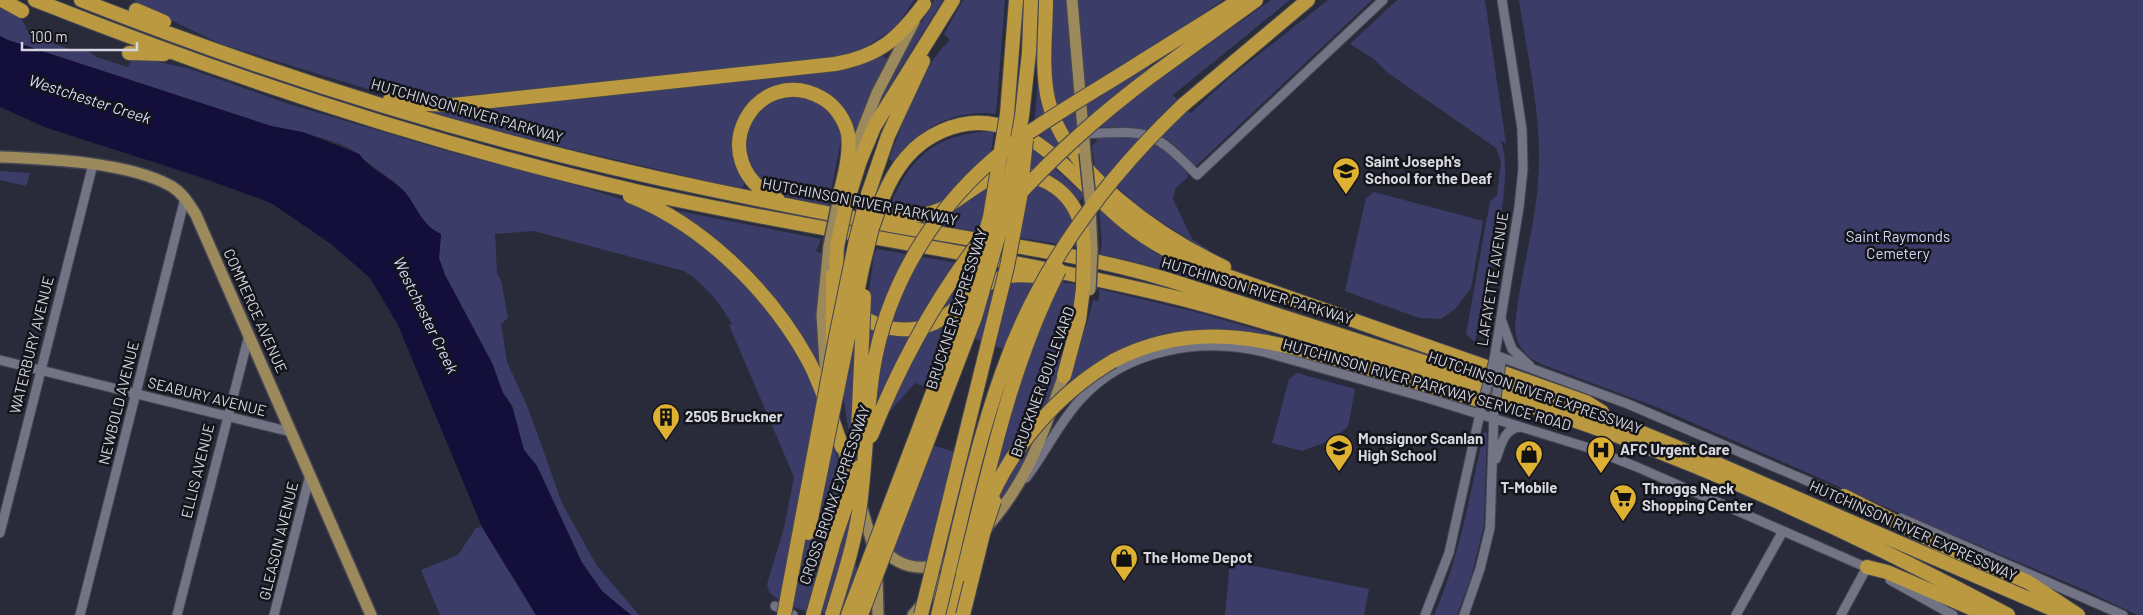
<svg xmlns="http://www.w3.org/2000/svg" width="2143" height="615" viewBox="0 0 2143 615" font-family="Barlow,sans-serif">
	<rect width="100%" height="100%" fill="#2a2b3a"/>
	<path fill="#3c3c68" d="M134,0H914L895,28L870,44L872,48L856,55L463,100L390,96L221,44L137,4Z
		M934,0H943L896,76L870,126L891,76Z
		M963,0H1005L996,114C954,108 918,129 893,162L889,159C903,123 921,66 950,40L944,34Z
		M1054,0H1067L1080,151L1057,112L1051,77Z
		M1075,0H1223L1141,56L1159,80L1271,0H1290L1173,95L1191,113L1229,78L1328,0H1372L1196,166C1188,160 1182,151 1174,145C1151,125 1121,126 1092,128L1088,122Z
		M1397,0H1485L1506,144L1500,140C1518,172 1483,302 1475,342L1466,334L1490,201L1497,195L1501,162L1496,148L1388,73L1374,59L1350,44Z
		M1519,0H2143V615H2137L2085,590L1961,538L1959,539L1659,408L1541,364C1525,357 1516,345 1515,327C1519,278 1535,230 1538,181C1543,120 1528,60 1519,0Z
		M0,3L21,17L29,34L74,51H88L96,57L128,67L133,56L190,69L289,104L447,151L586,188L624,200L682,230L713,254L751,289L771,312L812,376L840,467L857,569L850,615C823,615 789,612 769,592L767,584L784,528L794,477L729,325L732,324C719,302 705,284 684,271L534,231L495,234L497,274L501,280L508,318L501,324L507,362L528,408L562,503L597,566L639,615H631L602,591L582,562L537,466L524,450L512,406L503,393L492,363L445,275L439,258L441,234L427,226L404,192L394,182L363,159C352,142 291,130 271,126L8,40L0,36Z
		M882,56L889,59L853,139L817,91L754,102L739,170L745,183L742,189L497,132L412,106Z
		M1038,78L1056,137L1066,152L1082,170L1081,172L1034,129Z
		M806,96L832,111L845,137L841,140L828,206L780,195L764,188L743,152L751,117L772,100Z
		M981,132H994L988,170L937,206L896,213L888,211C906,165 928,137 981,132Z
		M1134,136C1157,143 1170,154 1187,171L1188,177L1175,189L1173,199L1192,239L1209,250L1208,252L1143,210L1095,167L1092,146L1097,141L1096,138Z
		M1031,147L1084,195L1077,205L1028,168Z
		M0,171L30,173L26,186L0,180Z
		M998,180L1034,182L1052,192L1070,211L1079,247L911,221Z
		M1374,192L1483,221L1471,288L1455,309L1441,319L1419,318L1345,291L1366,198Z
		M1099,208L1158,255L1163,254L1265,296C1209,287 1156,265 1100,254L1102,244Z
		M679,211L821,239L816,251L822,254L816,320L819,368L812,354L677,215Z
		M877,249L998,270L997,274C971,291 943,319 910,324C896,326 882,319 869,314L867,307L874,254Z
		M1028,279L1077,284L1068,334L1043,421L1024,463L981,528L938,560L911,562L889,550L917,441L976,458L1004,349L964,335L942,393L915,383L856,450L857,483L843,396L858,326C875,329 895,337 912,336C952,332 966,295 1001,284C1009,281 1019,281 1028,279Z
		M1099,289L1196,312L1269,333V336L1231,331H1185L1143,341L1111,355L1073,402L1064,390L1086,326L1093,300L1098,301L1099,299Z
		M1297,373L1355,389L1348,427L1329,441L1302,451L1272,443L1289,379Z
		M1484,432L1487,433L1484,525L1471,578L1457,615H1434C1460,557 1470,493 1484,432Z
		M482,527L536,615H440L421,570L458,555L476,528Z
		M1230,561L1369,589L1364,615H1225Z"/>
	<path fill="#140e3a" d="M0,36L8,40L271,126L303,132L359,154C370,170 390,177 404,191C417,206 422,226 441,234L439,258L445,275L492,363L503,393L512,406L524,450L537,466L582,563L602,591L631,615H536L482,527L398,325L370,278L331,244L271,203L197,176L47,128L0,107Z"/>
	<g fill="none" stroke-linecap="round" stroke-linejoin="round">
		<g stroke="#454652" stroke-width="11">
			<path id="minor" d="M1084,134C1147,131 1152,128 1197,175L1383,0
				M1501,319L1512,349L1530,366
				M1495,355L1628,404L1847,498
				M0,360L291,432
				M1494,360L1519,207L1523,169L1522,129L1502,0
				M1496,459C1501,445 1504,428 1521,427
				M1026,478C1045,453 1059,423 1080,400C1125,349 1201,337 1264,352L1427,398L1586,447L1637,467L1870,569
				M1901,518L2123,615
				M0,533L93,164
				M1890,580L1953,615
				M775,606L793,615
				M80,615L185,198
				M177,615L249,335
				M274,615L310,475
				M1425,615L1449,553L1481,409
				M1464,615L1480,569L1490,528L1494,413
				M1736,615L1783,531
				M1841,615L1867,567"/>
		</g>
		<g stroke="#454652" stroke-width="14">
			<path id="major" d="M1072,0L1085,153
				M0,157C49,159 128,162 171,186C183,193 189,204 196,215L371,615
				M851,159L877,93L914,22
				M1090,205L1092,250
				M826,379L822,315L829,246
				M840,440L855,487
				M860,502L874,549
				M987,527C1032,475 1043,432 1066,369
				M881,547C907,578 945,570 972,545
				M877,575L878,615
				M913,615L949,572"/>
		</g>
		<g stroke="#454652" stroke-width="16">
			<path id="highway" d="M2,0L22,11
				M35,0C232,78 433,145 640,192C820,232 1003,255 1182,299C1260,319 1336,344 1412,368C1478,390 1545,409 1610,433C1745,483 1881,547 2008,615
				M81,0C284,80 495,145 708,189C780,204 852,219 925,231C1006,245 1090,256 1169,280L1635,430L1713,462L2066,615
				M1046,0C1046,32 1041,67 1048,99C1063,171 1160,237 1224,267
				M136,10L164,22
				M129,53L164,54
				M1144,60L1240,0
				M1154,74L1256,0
				M390,100L427,104L453,105L835,64C879,56 898,39 924,4
				M1183,105L1308,0
				M1007,114L1016,0
				M1022,116L1029,52L1031,0
				M1027,175C1065,184 1083,211 1084,248
				M868,194L888,136L923,61
				M630,196C703,225 769,290 807,358C822,385 831,417 842,447
				M883,197C895,168 912,144 942,131C1021,96 1073,181 1126,223C1153,245 1184,260 1216,272L1586,402L1602,412
				M778,200C698,160 756,61 822,98C835,105 845,120 848,134C851,156 843,181 838,202
				M847,202L860,161L874,127L953,0
				M882,219C903,217 925,217 944,208C964,197 982,178 1005,174
				M837,247C836,262 836,279 842,292C857,326 902,338 934,323C957,312 972,289 996,280C1015,272 1036,276 1056,278
				M833,275V341
				M1113,361C1197,317 1272,341 1357,365C1404,379 1450,392 1497,405
				M1064,376L1079,320L1083,289
				M1844,496L1939,544L2028,582L2078,615
				M1867,567L1887,572L1987,615
				M953,615L963,574"/>
		</g>
		<use href="#minor" stroke="#727384" stroke-width="9"/>
		<use href="#major" stroke="#9d8a5c" stroke-width="11"/>
		<use href="#highway" stroke="#ba9941" stroke-width="14"/>
		<g stroke="#454652" stroke-width="11" stroke-linecap="butt">
			<path id="minor-bridge" d="M1481,409L1494,360
				M1494,413L1501,363"/>
		</g>
		<g stroke="#454652" stroke-width="14" stroke-linecap="butt">
			<path id="major-bridge" d="M1085,153L1090,200
				M829,246L838,202
				M1090,290L1092,250"/>
		</g>
		<g stroke="#454652" stroke-width="16" stroke-linecap="butt">
			<path id="highway-bridge" d="M837,247L846,204
				M1083,289L1084,248
				M858,432L864,296
				M871,436C933,280 1020,174 1154,74
				M986,509C1010,448 1057,394 1113,361
				M808,533L862,269L872,228L883,197
				M963,574C989,470 1010,366 1059,270
				M784,615L836,337L856,240L868,194
				M813,615L834,541L859,467
				M832,615C843,579 855,543 860,505C866,460 866,415 873,370C887,282 938,202 1007,148C1050,116 1099,89 1144,60
				M848,615L963,313L990,217L1007,114
				M861,615L975,317L1003,220L1022,116
				M921,615L1007,267L1020,198L1026,140
				M938,615C958,535 974,451 1002,373C1038,269 1103,181 1183,105
				M963,615L983,534L994,501"/>
		</g>
		<use href="#minor-bridge" stroke="#727384" stroke-width="9"/>
		<use href="#major-bridge" stroke="#9d8a5c" stroke-width="11"/>
		<use href="#highway-bridge" stroke="#ba9941" stroke-width="14"/>
	</g>
	<defs>
		<g id="school-pin" transform="scale(1.4375)"><path d="M0 17L-7.5 6A9.5 9.5 0 1 1 7.5 6Z" fill="#deb133" stroke="#14141b"/><path d="M0-5L7-2L0 1L-7-2ZM-4 1L0 2.5L4 1V4Q0 6-4 4Z" fill="#111"/></g>
		<g id="building-pin" transform="scale(1.4375)"><path d="M0 17L-7.5 6A9.5 9.5 0 1 1 7.5 6Z" fill="#deb133" stroke="#14141b"/><path d="M-4-6H4V6H1V3H-1V6H-4ZM-2.5-4.3h1.7v1.8h-1.7ZM.8-4.3h1.7v1.8H.8ZM-2.5-1h1.7V.8h-1.7ZM.8-1h1.7V.8H.8Z" fill="#111"/></g>
		<g id="hospital-pin" transform="scale(1.4375)"><path d="M0 17L-7.5 6A9.5 9.5 0 1 1 7.5 6Z" fill="#deb133" stroke="#14141b"/><path d="M-5-5h3v3.5h4V-5h3V5h-3V1.5h-4V5h-3Z" fill="#111"/></g>
		<g id="shop-pin" transform="scale(1.4375)"><path d="M0 17L-7.5 6A9.5 9.5 0 1 1 7.5 6Z" fill="#deb133" stroke="#14141b"/><path d="M-5-2.5h2.3a2.7 3.5 0 0 1 5.4 0H5L5.5 6h-11ZM-1.5-2.5h3a1.5 2.3 0 0 0-3 0Z" fill="#111"/></g>
		<g id="supermarket-pin" transform="scale(1.4375)"><path d="M0 17L-7.5 6A9.5 9.5 0 1 1 7.5 6Z" fill="#deb133" stroke="#14141b"/><path d="M-6-5.5h2.5l.6 2H6L4.5 2H-2.5L-4.4-4H-6ZM-1.5 3.2a1.3 1.3 0 1 0 .1 0ZM3 3.2a1.3 1.3 0 1 0 .1 0Z" fill="#111"/></g>
	</defs>
	<g fill-rule="evenodd">
		<use href="#school-pin" x="1346" y="171"/>
		<use href="#building-pin" x="666" y="417"/>
		<use href="#school-pin" x="1339" y="448"/>
		<use href="#hospital-pin" x="1601" y="450"/>
		<use href="#shop-pin" x="1529" y="454"/>
		<use href="#supermarket-pin" x="1623" y="498"/>
		<use href="#shop-pin" x="1124" y="558"/>
	</g>
	<g text-anchor="middle" stroke-width="5" stroke-linejoin="round" paint-order="stroke">
		<g font-size="15" fill="#d5d6df" stroke="#14141b">
			<text transform="translate(467 111) rotate(16)" y="5">HUTCHINSON RIVER PARKWAY</text>
			<text transform="translate(860 202) rotate(11)" y="5">HUTCHINSON RIVER PARKWAY</text>
			<text transform="translate(1493 279) rotate(-81)" y="5">LAFAYETTE AVENUE</text>
			<text transform="translate(1257 291) rotate(17)" y="5">HUTCHINSON RIVER PARKWAY</text>
			<text transform="translate(957 309) rotate(-72)" y="5">BRUCKNER EXPRESSWAY</text>
			<text transform="translate(255 311) rotate(66)" y="5">COMMERCE AVENUE</text>
			<text transform="translate(32 345) rotate(-76)" y="5">WATERBURY AVENUE</text>
			<text transform="translate(1043 382) rotate(-70)" y="5">BRUCKNER BOULEVARD</text>
			<text transform="translate(1427 385) rotate(16)" y="5">HUTCHINSON RIVER PARKWAY SERVICE ROAD</text>
			<text transform="translate(1535 393) rotate(19)" y="5">HUTCHINSON RIVER EXPRESSWAY</text>
			<text transform="translate(207 397) rotate(14)" y="5">SEABURY AVENUE</text>
			<text transform="translate(119 403) rotate(-76)" y="5">NEWBOLD AVENUE</text>
			<text transform="translate(198 471) rotate(-76)" y="5">ELLIS AVENUE</text>
			<text transform="translate(835 495) rotate(-71)" y="5">CROSS BRONX EXPRESSWAY</text>
			<text transform="translate(1913 531) rotate(24)" y="5">HUTCHINSON RIVER EXPRESSWAY</text>
			<text transform="translate(279 541) rotate(-76)" y="5">GLEASON AVENUE</text>
		</g>
		<g font-size="15" font-weight="bold" fill="#d5d6df" stroke="#14141b" text-anchor="start">
			<text x="1365" y="167">Saint Joseph's<tspan x="1365" dy="17">School for the Deaf</tspan></text>
			<text x="685" y="422">2505 Bruckner</text>
			<text x="1358" y="444">Monsignor Scanlan<tspan x="1358" dy="17">High School</tspan></text>
			<text x="1620" y="455">AFC Urgent Care</text>
			<text x="1529" y="493" text-anchor="middle">T-Mobile</text>
			<text x="1642" y="494">Throggs Neck<tspan x="1642" dy="17">Shopping Center</tspan></text>
			<text x="1143" y="563">The Home Depot</text>
		</g>
		<g font-size="15" fill="#d5d7f7" stroke="#14141b">
			<text x="1898" y="242">Saint Raymonds<tspan x="1898" dy="17">Cemetery</tspan></text>
		</g>
		<g font-size="16" font-style="italic" fill="#d6d8f9" stroke="#14141b">
			<text transform="translate(90 99) rotate(18)" y="6">Westchester Creek</text>
			<text transform="translate(426 315) rotate(64)" y="6">Westchester Creek</text>
		</g>
	</g>
	<path d="M22 42v8h115v-8" fill="none" stroke="#d5d6df" stroke-width="2.5"/>
	<text x="30" y="42" font-size="15" fill="#d5d6df" stroke="#14141b" stroke-width="4" paint-order="stroke">100 m</text>
</svg>
